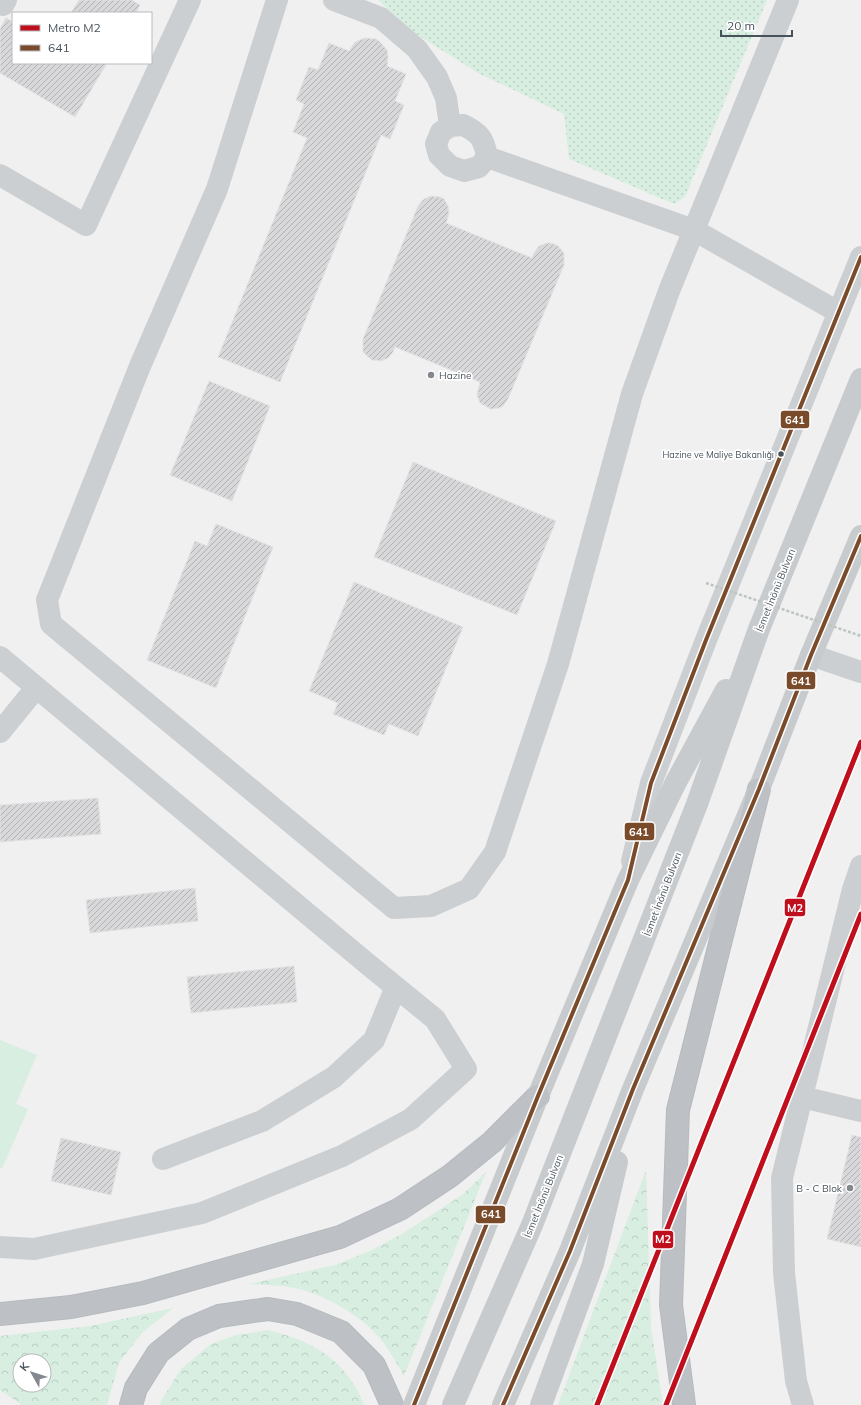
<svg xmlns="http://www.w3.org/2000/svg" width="861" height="1405" viewBox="0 0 861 1405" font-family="Mulish,sans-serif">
	<defs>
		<pattern id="grass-dots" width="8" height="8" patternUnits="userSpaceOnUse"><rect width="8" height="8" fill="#d7eee0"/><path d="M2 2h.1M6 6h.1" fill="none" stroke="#bacec2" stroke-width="1.8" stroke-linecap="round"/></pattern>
		<pattern id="forest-crowns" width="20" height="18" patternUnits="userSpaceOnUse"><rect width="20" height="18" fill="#d7eee0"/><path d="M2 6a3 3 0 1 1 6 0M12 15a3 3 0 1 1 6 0" fill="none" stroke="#bacec2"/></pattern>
		<pattern id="building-hatch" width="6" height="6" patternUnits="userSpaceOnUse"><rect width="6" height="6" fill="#d8d8da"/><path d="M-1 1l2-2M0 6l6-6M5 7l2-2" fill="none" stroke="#b1b2b4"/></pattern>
	</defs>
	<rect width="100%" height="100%" fill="#f1f0f0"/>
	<path fill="url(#grass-dots)" d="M378,0H767L685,197L674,204L569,159L564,114L478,73L416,34Z"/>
	<path fill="url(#forest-crowns)" fill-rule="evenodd" d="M646,1170L651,1327L663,1405H558Z
		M486,1172L404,1376C396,1362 389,1349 379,1337C360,1315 323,1294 295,1288C280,1285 264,1285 249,1284L335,1265L372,1250L405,1232L462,1195Z
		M173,1308L142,1333L119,1363L107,1405H22L0,1390V1336L90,1326ZM20,1361H44V1385H20Z
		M268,1330C303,1339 332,1351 353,1383C358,1389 361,1398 364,1405H160L161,1401L181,1369L211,1344L236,1335Z"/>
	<path fill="#d7eee0" d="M0,1040L37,1055L16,1104L28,1109L2,1169L0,1168Z"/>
	<path fill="url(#building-hatch)" stroke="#e2e2e3" d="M79,0H132L140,5L136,13H71Z
		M6,18L13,22V63H107L75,117L0,73V29Z
		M365,38L376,39L380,42L387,50L388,56L387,66L406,74L395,101L404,105L390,139L381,135L280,382L218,357L307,138L293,132L304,104L296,100L309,67L318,70L329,43L349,51L355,42Z
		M431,196L440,197L444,199L448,206L449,214L446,223L532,258L534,253L539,246L547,243H551L558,246L564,253V265L508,399L503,406L499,408L491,409L480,403L477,395L480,382L395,347L393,352L388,358L381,361L372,360L366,355L363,352V339L418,206L424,199Z
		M209,381L270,406L232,501L170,475Z
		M413,462L556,521L517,615L374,557Z
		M216,524L273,547L216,688L147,660L195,541L207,546Z
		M354,582L463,627L418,736L389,724L384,735L333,714L338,703L309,691Z
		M98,798L101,834L0,842V805Z
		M195,888L198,921L90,933L86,900Z
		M294,966L297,1002L191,1013L187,977Z
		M852,1135L861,1137V1247L827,1239Z
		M61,1138L121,1152L111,1195L51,1181Z"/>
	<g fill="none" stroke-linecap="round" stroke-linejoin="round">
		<g stroke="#b6babe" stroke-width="24">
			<path id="highway" d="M0,1314L71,1307L143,1293L340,1237L400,1209L450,1176L492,1142L538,1096
				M131,1405L136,1388L158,1353L188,1329L219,1316L268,1309L297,1314L341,1332L374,1365L392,1405
				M684,1405L671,1305L678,1110L759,789"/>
		</g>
		<path stroke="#cccfd1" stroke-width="22" d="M277,0L217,189L140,366L47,600L51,624L394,908L431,906L469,889L495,852L558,664L632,394L669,291L788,0
			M334,0L381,18L417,49L437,77L446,98L450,126
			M0,3L3,5L6,0
			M463,125C480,133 484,139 487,157L479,167L464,171L450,166L439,155L436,144L441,132L450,126Z
			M487,157L694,230L838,312
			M0,175L86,225L190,0
			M811,655L861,672
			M0,657L370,966L435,1019L466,1069L411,1119L342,1156L202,1213L34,1249L0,1247
			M0,732L36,688
			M632,861L651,783L706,640L861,257
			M802,1097L861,1111
			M163,1159L262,1121L334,1077L374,1040L396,987
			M803,1405L796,1381L784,1273L782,1178L853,889L861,866"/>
		<path stroke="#c8cbce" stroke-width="22" d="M414,1405L538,1096L628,880L676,782L726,690
			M453,1405L532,1225L697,804L759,629L861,379
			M503,1405L570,1251L633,1089L759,789L811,655L861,536
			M541,1405L593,1264L617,1162"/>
		<use href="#highway" stroke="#bdc1c6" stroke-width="22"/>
		<path stroke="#bbc5c1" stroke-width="2.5" stroke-dasharray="3 2" stroke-linecap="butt" d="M706,583L861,636"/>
		<g stroke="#fff" stroke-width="7">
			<path id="bus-1" d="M414,1405L538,1096L628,880L651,783L706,640L861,257
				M503,1405L570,1251L633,1089L759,789L811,655L861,536"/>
		</g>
		<use href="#bus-1" stroke="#7a4b2a" stroke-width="4"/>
		<g stroke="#fff" stroke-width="8">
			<path id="metro-1" d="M597,1405L861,742
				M666,1405L861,914"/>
		</g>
		<use href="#metro-1" stroke="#bf0e1c" stroke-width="5"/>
	</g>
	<g fill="#83898f" stroke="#fff" stroke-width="1.5">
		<circle cx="431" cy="375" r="4"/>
		<circle cx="850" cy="1188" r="4"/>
	</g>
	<circle fill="#48525b" stroke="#fff" stroke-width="1.5" cx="781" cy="454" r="3.5"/>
	<g text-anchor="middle" stroke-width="3.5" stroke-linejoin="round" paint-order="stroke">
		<g font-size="9" fill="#48525b" stroke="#fff" text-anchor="end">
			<text x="774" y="458">Hazine ve Maliye Bakanlığı</text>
		</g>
		<g font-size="10" fill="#48525b" stroke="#fff" text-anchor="start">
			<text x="439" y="379">Hazine</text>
			<text x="842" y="1192" text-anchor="end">B - C Blok</text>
		</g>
		<g font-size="10" fill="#48525b" stroke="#fff">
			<text transform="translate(775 590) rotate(-68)" y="4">İsmet İnönü Bulvarı</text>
			<text transform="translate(662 894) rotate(-69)" y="4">İsmet İnönü Bulvarı</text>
			<text transform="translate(543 1196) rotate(-68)" y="4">İsmet İnönü Bulvarı</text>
		</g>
	</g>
	<g stroke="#fff" stroke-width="1.5">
		<rect x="780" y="410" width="30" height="19" rx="4" fill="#7a4b2a"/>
		<rect x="786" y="671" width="30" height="19" rx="4" fill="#7a4b2a"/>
		<rect x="624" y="822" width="31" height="19" rx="4" fill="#7a4b2a"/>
		<rect x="784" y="898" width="22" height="19" rx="4" fill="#bf0e1c"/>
		<rect x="475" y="1205" width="31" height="19" rx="4" fill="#7a4b2a"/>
		<rect x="652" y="1230" width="22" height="19" rx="4" fill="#bf0e1c"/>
	</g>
	<g font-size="11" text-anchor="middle" font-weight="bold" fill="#fff">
		<text x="795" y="424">641</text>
		<text x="801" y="685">641</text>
		<text x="639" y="836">641</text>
		<text x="795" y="912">M2</text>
		<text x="491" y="1218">641</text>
		<text x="663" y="1243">M2</text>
	</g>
	<rect x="12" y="12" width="140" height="52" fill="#ffffff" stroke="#b6babd"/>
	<rect x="20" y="25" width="20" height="6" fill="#bf0e1c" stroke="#b6babd"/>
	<text x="48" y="32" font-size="12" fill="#48525b">Metro M2</text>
	<rect x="20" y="45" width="20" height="6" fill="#7a4b2a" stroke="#b6babd"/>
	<text x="48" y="52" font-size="12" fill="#48525b">641</text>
	<g transform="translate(32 1373) rotate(309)"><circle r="19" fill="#ffffff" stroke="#b6babd"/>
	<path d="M0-3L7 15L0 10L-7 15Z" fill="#83898f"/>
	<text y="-6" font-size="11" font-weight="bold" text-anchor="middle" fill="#48525b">K</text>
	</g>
	<path d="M721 30v6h71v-6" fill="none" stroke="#48525b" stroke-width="2"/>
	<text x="727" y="30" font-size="12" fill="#48525b" stroke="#ffffff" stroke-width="3" paint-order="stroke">20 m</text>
</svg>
